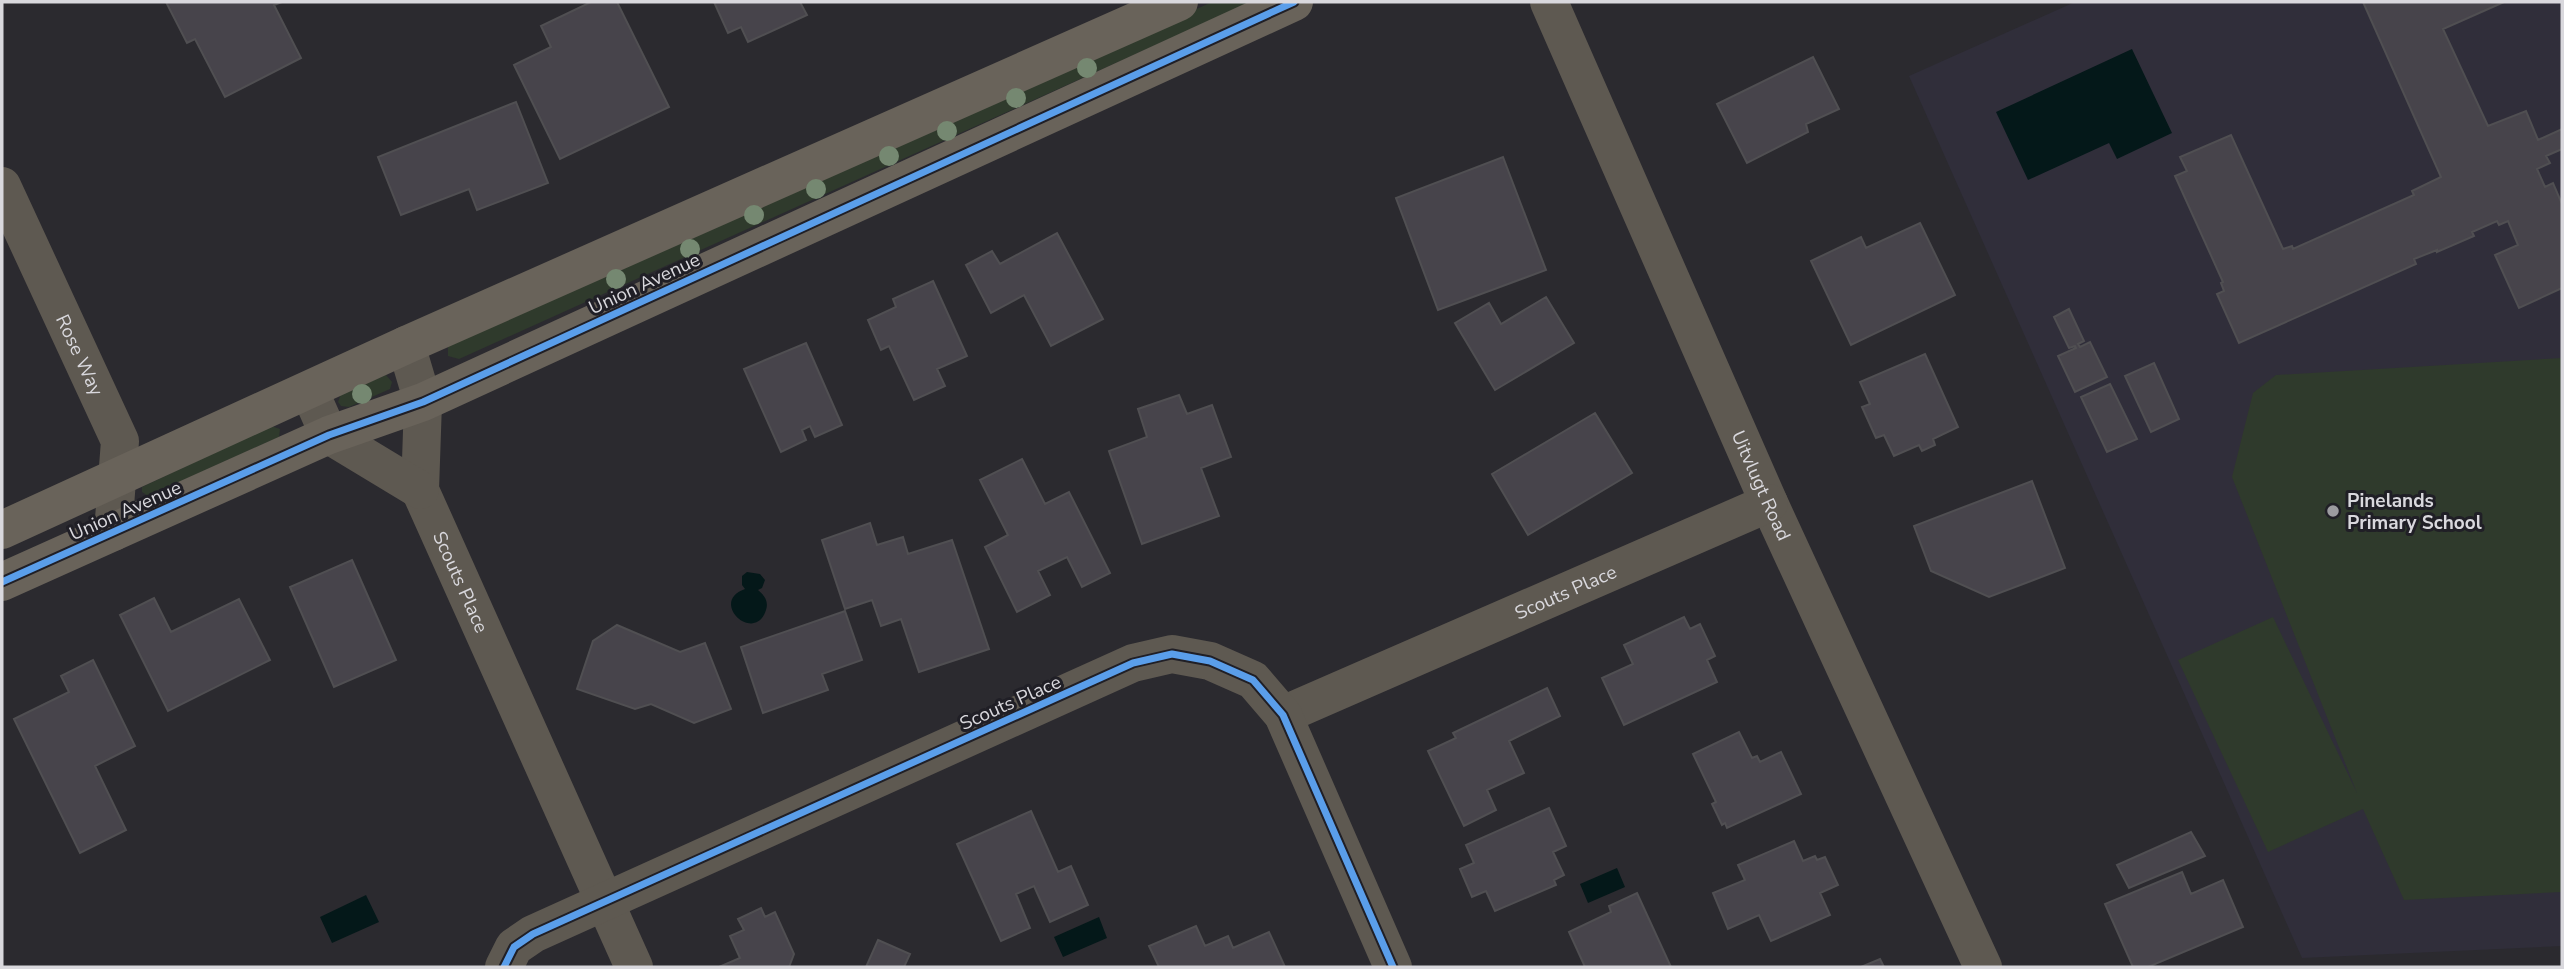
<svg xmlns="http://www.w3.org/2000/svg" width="2564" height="969" viewBox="0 0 2564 969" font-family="'Nunito Sans',sans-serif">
	<rect width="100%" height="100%" fill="#2b2a2f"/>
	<path fill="#302e3a" d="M2075,2H2562V946L2302,958L1909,76Z"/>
	<path fill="#2f3a2c" d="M1212,2H1251L459,359L448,356V346Z
		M2562,358V892L2404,900L2363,809L2268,852L2178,660L2273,617L2357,793L2232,477L2253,393L2276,375Z
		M386,375L392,382L390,389L349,407L341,406L338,402L341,394Z
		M271,426L280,429L279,437L148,496L142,492V487Z"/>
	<path fill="#041819" d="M2132,49L2172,133L2117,159L2109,143L2028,180L1996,112Z
		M747,572L760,574L765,580L762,588L758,590C764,595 769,601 766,610C755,645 708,602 745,589L742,585V576Z
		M1617,868L1625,887L1588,903L1580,884Z
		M366,895L379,922L332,943L320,917Z
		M1099,917L1107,938L1063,957L1054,937Z"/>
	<path fill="#47444b" stroke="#504f52" stroke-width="2" d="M166,2H282L274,5L301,58L225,97L195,39L187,43Z
		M591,2H617L669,107L560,159L514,65L551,47L541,26Z
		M714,2H800L807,15L748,42L741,27L728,33Z
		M2363,2H2504L2443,29L2488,126L2526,111L2538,140L2562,129V149L2546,156L2550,163L2537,169L2545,187L2553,183L2562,204V288L2519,308L2495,255L2518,245L2508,221L2499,225L2497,221L2472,232L2474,236L2437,252V250L2414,259L2416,264L2239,343L2217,294L2224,291L2221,283L2223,282L2175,176L2187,171L2180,157L2231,135L2283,249L2292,246L2293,249L2414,195L2412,191L2441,177Z
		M1813,57L1839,109L1806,124L1808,132L1747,163L1717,104Z
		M516,102L548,183L477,210L469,189L401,215L378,157Z
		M1503,157L1546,270L1438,310L1396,198Z
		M1920,223L1955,295L1851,345L1811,261L1861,237L1866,248Z
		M1057,233L1103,319L1051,346L1024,295L991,313L966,265L992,251L1000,264Z
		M933,281L967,356L937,369L945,386L914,400L889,346L881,350L868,320L896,307L893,299Z
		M1546,297L1574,343L1495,390L1455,323L1489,303L1501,324Z
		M2069,309L2084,341L2078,344L2080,347L2090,342L2107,377L2075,392L2058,356L2076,348L2075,346L2069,348L2054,317Z
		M806,343L842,425L815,437L810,426L802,430L806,440L781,452L744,369Z
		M1925,354L1958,427L1933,439L1935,445L1922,451L1919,445L1894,456L1884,435L1876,438L1862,407L1870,404L1860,382Z
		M2154,363L2179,419L2151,432L2125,376Z
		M2110,384L2137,439L2107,452L2081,397Z
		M1179,395L1187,414L1212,405L1231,457L1201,468L1219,516L1142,544L1109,451L1147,437L1138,409Z
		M1595,413L1632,473L1528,535L1492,474Z
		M1022,459L1045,504L1069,492L1110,573L1082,587L1067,557L1038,571L1050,595L1017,612L985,547L1008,535L980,480Z
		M2032,481L2065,568L1989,597L1931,571L1914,526Z
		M870,523L877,545L903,537L908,554L952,540L989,649L919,672L901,619L881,626L872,600L845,609L822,540Z
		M352,560L396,660L334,687L290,587Z
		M154,598L171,632L239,599L270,660L168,711L120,615Z
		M845,611L862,660L822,674L828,690L763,713L741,647Z
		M1684,617L1690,629L1700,624L1715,656L1707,660L1717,682L1624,725L1602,678L1633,664L1624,645Z
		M617,625L680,652L705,643L731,709L694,723L651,704L635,709L577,689L593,641Z
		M93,660L135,746L95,766L126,830L80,853L14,719L69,692L61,676Z
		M1547,688L1560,716L1509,741L1524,773L1487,790L1496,810L1464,826L1428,751L1456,738L1453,733Z
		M1739,732L1752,758L1757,756L1760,762L1781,752L1801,794L1727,828L1725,823L1722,825L1712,804L1716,802L1693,754Z
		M1549,808L1566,846L1553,852L1564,875L1554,880L1556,885L1495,911L1486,891L1472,897L1460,869L1474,863L1466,845Z
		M1031,811L1058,872L1071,866L1088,905L1050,922L1034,886L1016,894L1030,928L1001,941L957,844Z
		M2191,832L2205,856L2129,888L2117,865Z
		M1794,841L1803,861L1815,856L1817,860L1825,857L1838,885L1820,893L1830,915L1771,941L1759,915L1728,929L1713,893L1745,880L1738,865Z
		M2182,872L2191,894L2223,880L2243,927L2148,967H2133L2105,904Z
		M1637,893L1671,967H1585L1569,932L1611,912L1609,906Z
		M761,908L765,917L775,912L794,954L789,967H719L740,958L730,936L744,930L738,919Z
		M1196,926L1205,946L1228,936L1233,948L1269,932L1285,967H1159L1149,946Z
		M878,940L910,954L904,967H866Z
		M1880,959L1884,967H1861Z"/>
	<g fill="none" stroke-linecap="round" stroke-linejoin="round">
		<g stroke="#5e5951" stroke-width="38">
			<path id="s1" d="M1549,2L1769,503L1983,967"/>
			<path id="s2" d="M2,186L120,441L113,532"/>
			<path id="s3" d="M406,345L423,402L420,490L634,967"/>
			<path d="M309,390L329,435L420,490"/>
			<path id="s4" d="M1283,715L1769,503"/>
			<path d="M504,967L514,947L533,934L1133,663L1172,654L1210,661L1253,680L1283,715L1393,967"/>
		</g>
		<path stroke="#69635a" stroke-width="38" d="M2,530L406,345L1179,2
			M2,582L329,435L423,402L1294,2"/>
		<g stroke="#201f26" stroke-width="11">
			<path id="cycleway" d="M2,582L329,435L423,402L1294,2
				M504,967L514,947L533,934L1133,663L1172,654L1210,661L1253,680L1283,715L1393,967"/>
		</g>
		<use href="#cycleway" stroke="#5a9eea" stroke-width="7"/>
	</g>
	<g fill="#758871">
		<circle cx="1087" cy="68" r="10"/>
		<circle cx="1016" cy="98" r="10"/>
		<circle cx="947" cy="131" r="10"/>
		<circle cx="889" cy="156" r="10"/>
		<circle cx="816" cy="189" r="10"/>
		<circle cx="754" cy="215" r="10"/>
		<circle cx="690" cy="249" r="10"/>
		<circle cx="616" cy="279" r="10"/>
		<circle cx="362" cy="394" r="10"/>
	</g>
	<circle fill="#9c9ba0" stroke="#201f26" stroke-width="2.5" cx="2333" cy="511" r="7"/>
	<g text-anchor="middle" stroke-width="6" stroke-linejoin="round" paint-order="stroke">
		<g font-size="19" fill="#d9d8dd" stroke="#201f26">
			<text transform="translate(644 283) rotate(-25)" y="7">Union Avenue</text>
			<text dy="7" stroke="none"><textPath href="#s2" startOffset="186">Rose Way</textPath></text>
			<text dy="7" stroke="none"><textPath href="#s1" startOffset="528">Uitvlugt Road</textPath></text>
			<text transform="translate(125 510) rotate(-24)" y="7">Union Avenue</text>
			<text dy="7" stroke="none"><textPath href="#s3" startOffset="248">Scouts Place</textPath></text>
			<text dy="7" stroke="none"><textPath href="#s4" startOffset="308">Scouts Place</textPath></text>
			<text transform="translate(1010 702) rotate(-24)" y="7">Scouts Place</text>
		</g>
		<g font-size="19" font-weight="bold" fill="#d9d8dd" stroke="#201f26" text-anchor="start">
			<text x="2347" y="507">Pinelands<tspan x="2347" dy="22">Primary School</tspan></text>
		</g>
	</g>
	<rect width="2564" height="969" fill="none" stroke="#d9d8dd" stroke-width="7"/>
</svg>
